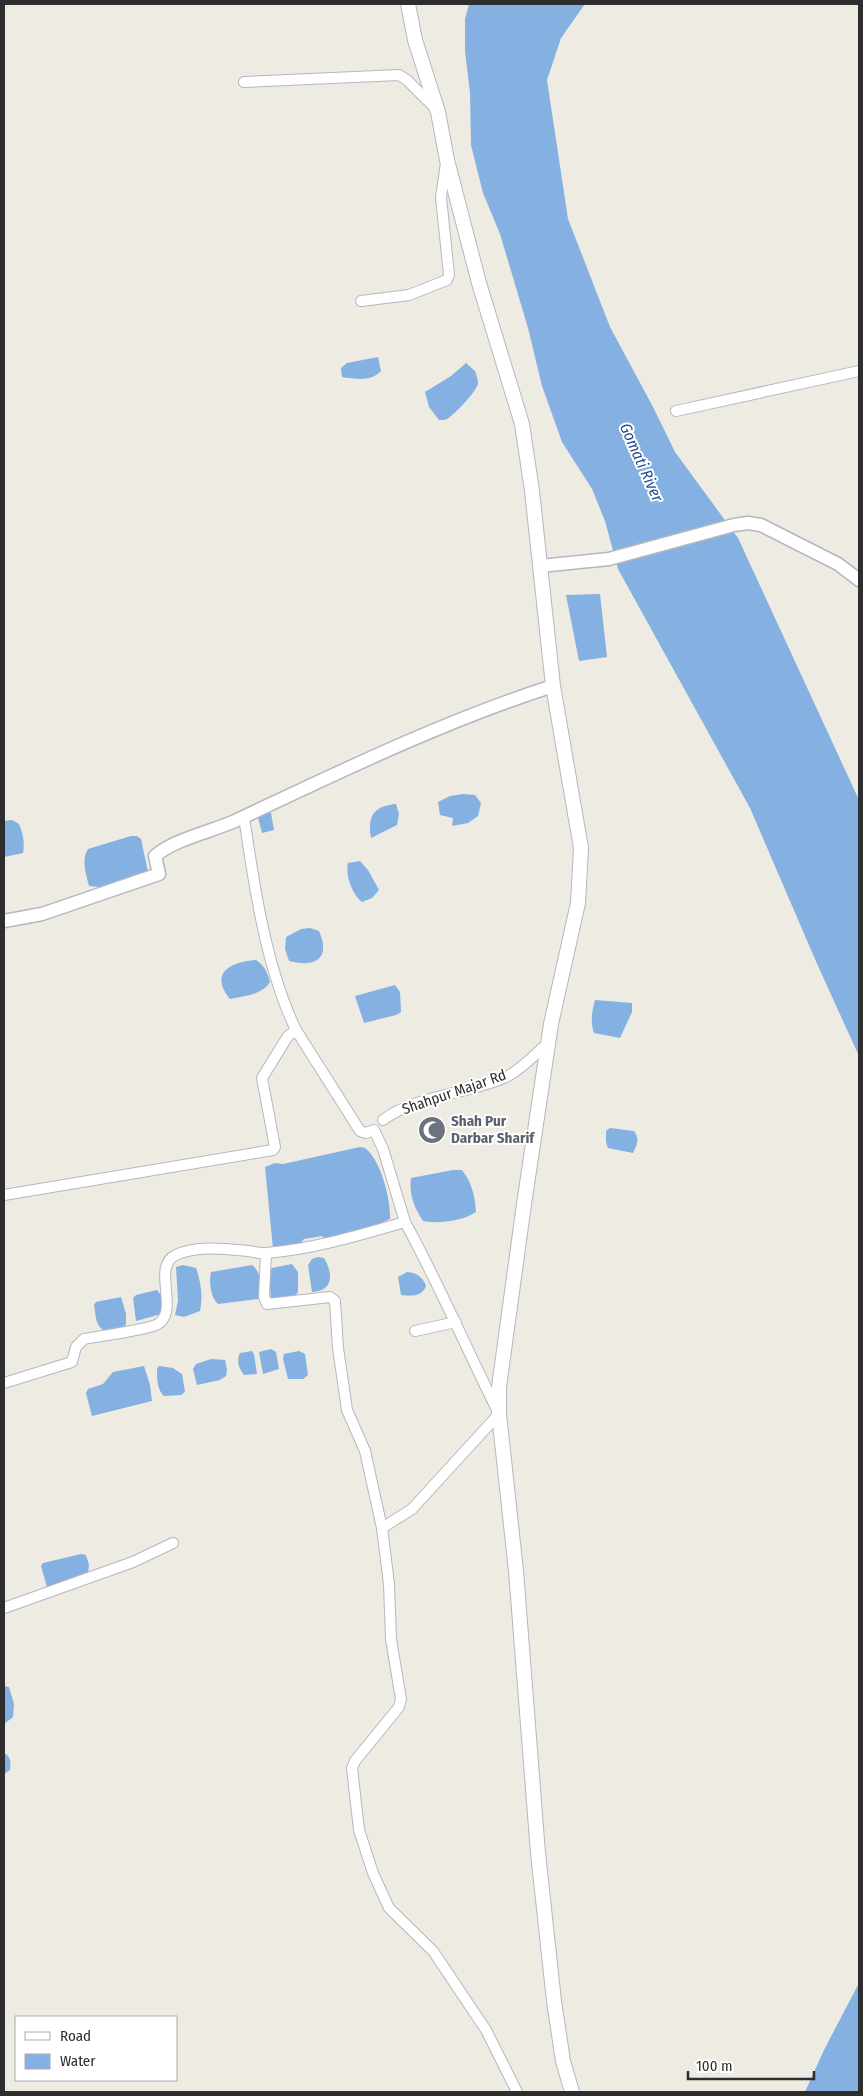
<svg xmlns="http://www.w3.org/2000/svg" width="863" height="2096" viewBox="0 0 863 2096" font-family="'Fira Sans Condensed',sans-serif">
	<rect width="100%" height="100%" fill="#edebe2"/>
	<path fill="#84b1e1" d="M469,4H585L561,38L547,80L568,219L610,327L653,407L675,452L738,538L859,800V1056L818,966L750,808L618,569L605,521L592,489L562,442L542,386L528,328L500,234L483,193L471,145L470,93L465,51V19Z
		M378,357L381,371C371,382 356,379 342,377L341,368L347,363Z
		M466,363L475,371C476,374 478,379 478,383C478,390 454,415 447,419C445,420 442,420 439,420L429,407L425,392L451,376Z
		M600,594L607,657L579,661L566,595Z
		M463,794L475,795L481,803L478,816L468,823L452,826L453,818L440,815L438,802L450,796Z
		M396,804L399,814L397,825L371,838C367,816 374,806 396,804Z
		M268,813H271L274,830L262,833L258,817Z
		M12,820L19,824C23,833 25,843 23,853L4,857V821Z
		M131,836H137L141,839L148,872L99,887L89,886C86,874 81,860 88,849Z
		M360,861L368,870L379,890L372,898L362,902C352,894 345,875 348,863Z
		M310,928L319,931C331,958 316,968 289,961L285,949L286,937L301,929Z
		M256,960C265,966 267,972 270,982C262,995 244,996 230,999C209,973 230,962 256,960Z
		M395,985L400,992L401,1012L396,1015L364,1023L355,996Z
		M595,1000L632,1003V1012L620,1038L594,1033C590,1022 592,1011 595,1000Z
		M610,1128L634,1131C640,1139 637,1145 633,1153L608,1148L606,1142V1131Z
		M360,1147L365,1148C381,1160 391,1200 390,1219L379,1224L325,1239L322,1236L304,1239L299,1245L273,1249L265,1167L275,1163L283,1164Z
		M453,1170H462C472,1183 475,1196 476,1212C463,1221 438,1224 423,1221C414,1207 409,1195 411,1178Z
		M318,1257L324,1258C333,1273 334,1291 312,1292L308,1265L312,1259Z
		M292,1264L298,1272V1292L295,1296L271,1299L269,1281V1272L272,1268Z
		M183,1265L196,1268C201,1281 203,1297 200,1311L184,1317L175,1315L178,1301L176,1267Z
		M252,1265C261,1271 264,1290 259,1299L218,1304C210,1296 209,1282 211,1272Z
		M407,1272C417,1273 423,1277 426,1286C422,1297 411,1296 401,1295L398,1277Z
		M157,1290L161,1295L162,1312L158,1315L136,1321L133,1298L136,1295Z
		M121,1297L126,1314V1324L124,1327L105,1331C95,1326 96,1315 94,1305L96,1302Z
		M271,1349L276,1352L279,1369L263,1374L259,1352Z
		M252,1351L254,1354L257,1374L244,1375C239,1369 236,1361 240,1353Z
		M299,1351L305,1354L308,1375L303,1379H288L283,1359L284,1354Z
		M211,1359L225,1360L227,1370L226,1376L220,1380L197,1385L193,1369L196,1364Z
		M144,1366L150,1385L152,1401L92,1416L86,1393L88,1389L103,1384L113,1372Z
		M159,1366L173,1368L182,1374L185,1392L181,1395L164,1396C157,1390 157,1378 157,1369Z
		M81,1554L86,1555L89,1565L88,1573L47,1587L41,1566L43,1563Z
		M4,1686L9,1687L14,1704L13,1717L4,1724Z
		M4,1753C11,1756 11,1763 10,1770L4,1774Z
		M859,1983V2092H805L824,2050Z"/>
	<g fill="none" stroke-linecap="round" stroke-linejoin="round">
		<g stroke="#b6b6c0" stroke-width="12">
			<path id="minor" d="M244,82L399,75L407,80L436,109
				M361,301L409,295L447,280L449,275L441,197L446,163
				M676,411L859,371
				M383,1120C416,1095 469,1094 506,1077C522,1069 535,1054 548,1043
				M4,1195L273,1150L275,1147L262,1078L288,1036L296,1030C266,968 254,885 244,817
				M266,1253L264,1297L267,1304L330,1297L335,1301L338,1348L347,1410L365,1451L382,1528L389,1584L391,1639L401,1699L399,1707L355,1761L352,1768L359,1830L373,1873L389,1908L433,1951L486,2030L517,2092
				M415,1331L456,1322
				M4,1383L72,1362L76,1347L84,1339C98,1336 148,1330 158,1324C180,1310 151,1266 176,1255C196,1245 227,1249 248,1251C255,1252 261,1254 267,1253C314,1249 360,1235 405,1222L383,1149L374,1130L366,1133L360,1131L296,1030
				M382,1528L412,1509L499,1414C467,1350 439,1284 405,1222
				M4,1608L133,1562L173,1543"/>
		</g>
		<g stroke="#b6b6c0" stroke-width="15">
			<path id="tertiary" d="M540,566L609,559L734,525L748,523L761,525L838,564L859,580
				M4,921L42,914L159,874L155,856C175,839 210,832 235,821C339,772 444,721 553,686"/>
		</g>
		<g stroke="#b6b6c0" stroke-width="16">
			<path id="secondary" d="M408,4L415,40L438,112L447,160L479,283L522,424L532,491L553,686L581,848L578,903L551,1024L524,1204L499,1387V1414L516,1571L538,1853L554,2001L563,2061L572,2092"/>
		</g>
		<use href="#minor" stroke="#fff" stroke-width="10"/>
		<use href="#tertiary" stroke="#fff" stroke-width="12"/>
		<use href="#secondary" stroke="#fff" stroke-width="14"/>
	</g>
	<defs>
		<g id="mosque-disc" transform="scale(1.4375)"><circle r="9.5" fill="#6b7280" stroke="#fff"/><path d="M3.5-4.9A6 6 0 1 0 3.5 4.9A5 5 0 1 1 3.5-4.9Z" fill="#fff"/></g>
	</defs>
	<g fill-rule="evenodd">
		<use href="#mosque-disc" x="432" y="1130"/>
	</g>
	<g text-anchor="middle" stroke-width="4" stroke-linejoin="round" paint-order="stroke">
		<g font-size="15" fill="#2e2e2e" stroke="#fff">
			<text transform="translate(454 1092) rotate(-19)" y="5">Shahpur Majar Rd</text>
		</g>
		<g font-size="15" font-weight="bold" fill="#5b616d" stroke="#fff" text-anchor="start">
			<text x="451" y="1126">Shah Pur<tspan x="451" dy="17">Darbar Sharif</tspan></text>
		</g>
		<g font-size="16" font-style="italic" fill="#1f4d90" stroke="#fff">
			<text transform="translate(642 462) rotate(66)" y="6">Gomati River</text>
		</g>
	</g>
	<rect width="863" height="2096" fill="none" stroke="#2e2e2e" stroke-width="10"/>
	<rect x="15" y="2016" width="162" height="65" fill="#ffffff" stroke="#ababab"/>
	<rect x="25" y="2032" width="25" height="8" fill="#ffffff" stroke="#ababab"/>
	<text x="60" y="2041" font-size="15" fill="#2e2e2e">Road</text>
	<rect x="25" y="2054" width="25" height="15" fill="#84b1e1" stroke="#ababab"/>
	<text x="60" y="2066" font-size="15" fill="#2e2e2e">Water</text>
	<path d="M688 2071v8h126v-8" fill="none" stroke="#2e2e2e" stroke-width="2.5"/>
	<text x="696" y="2071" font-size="15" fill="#2e2e2e" stroke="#ffffff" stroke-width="4" paint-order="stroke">100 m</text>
</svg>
